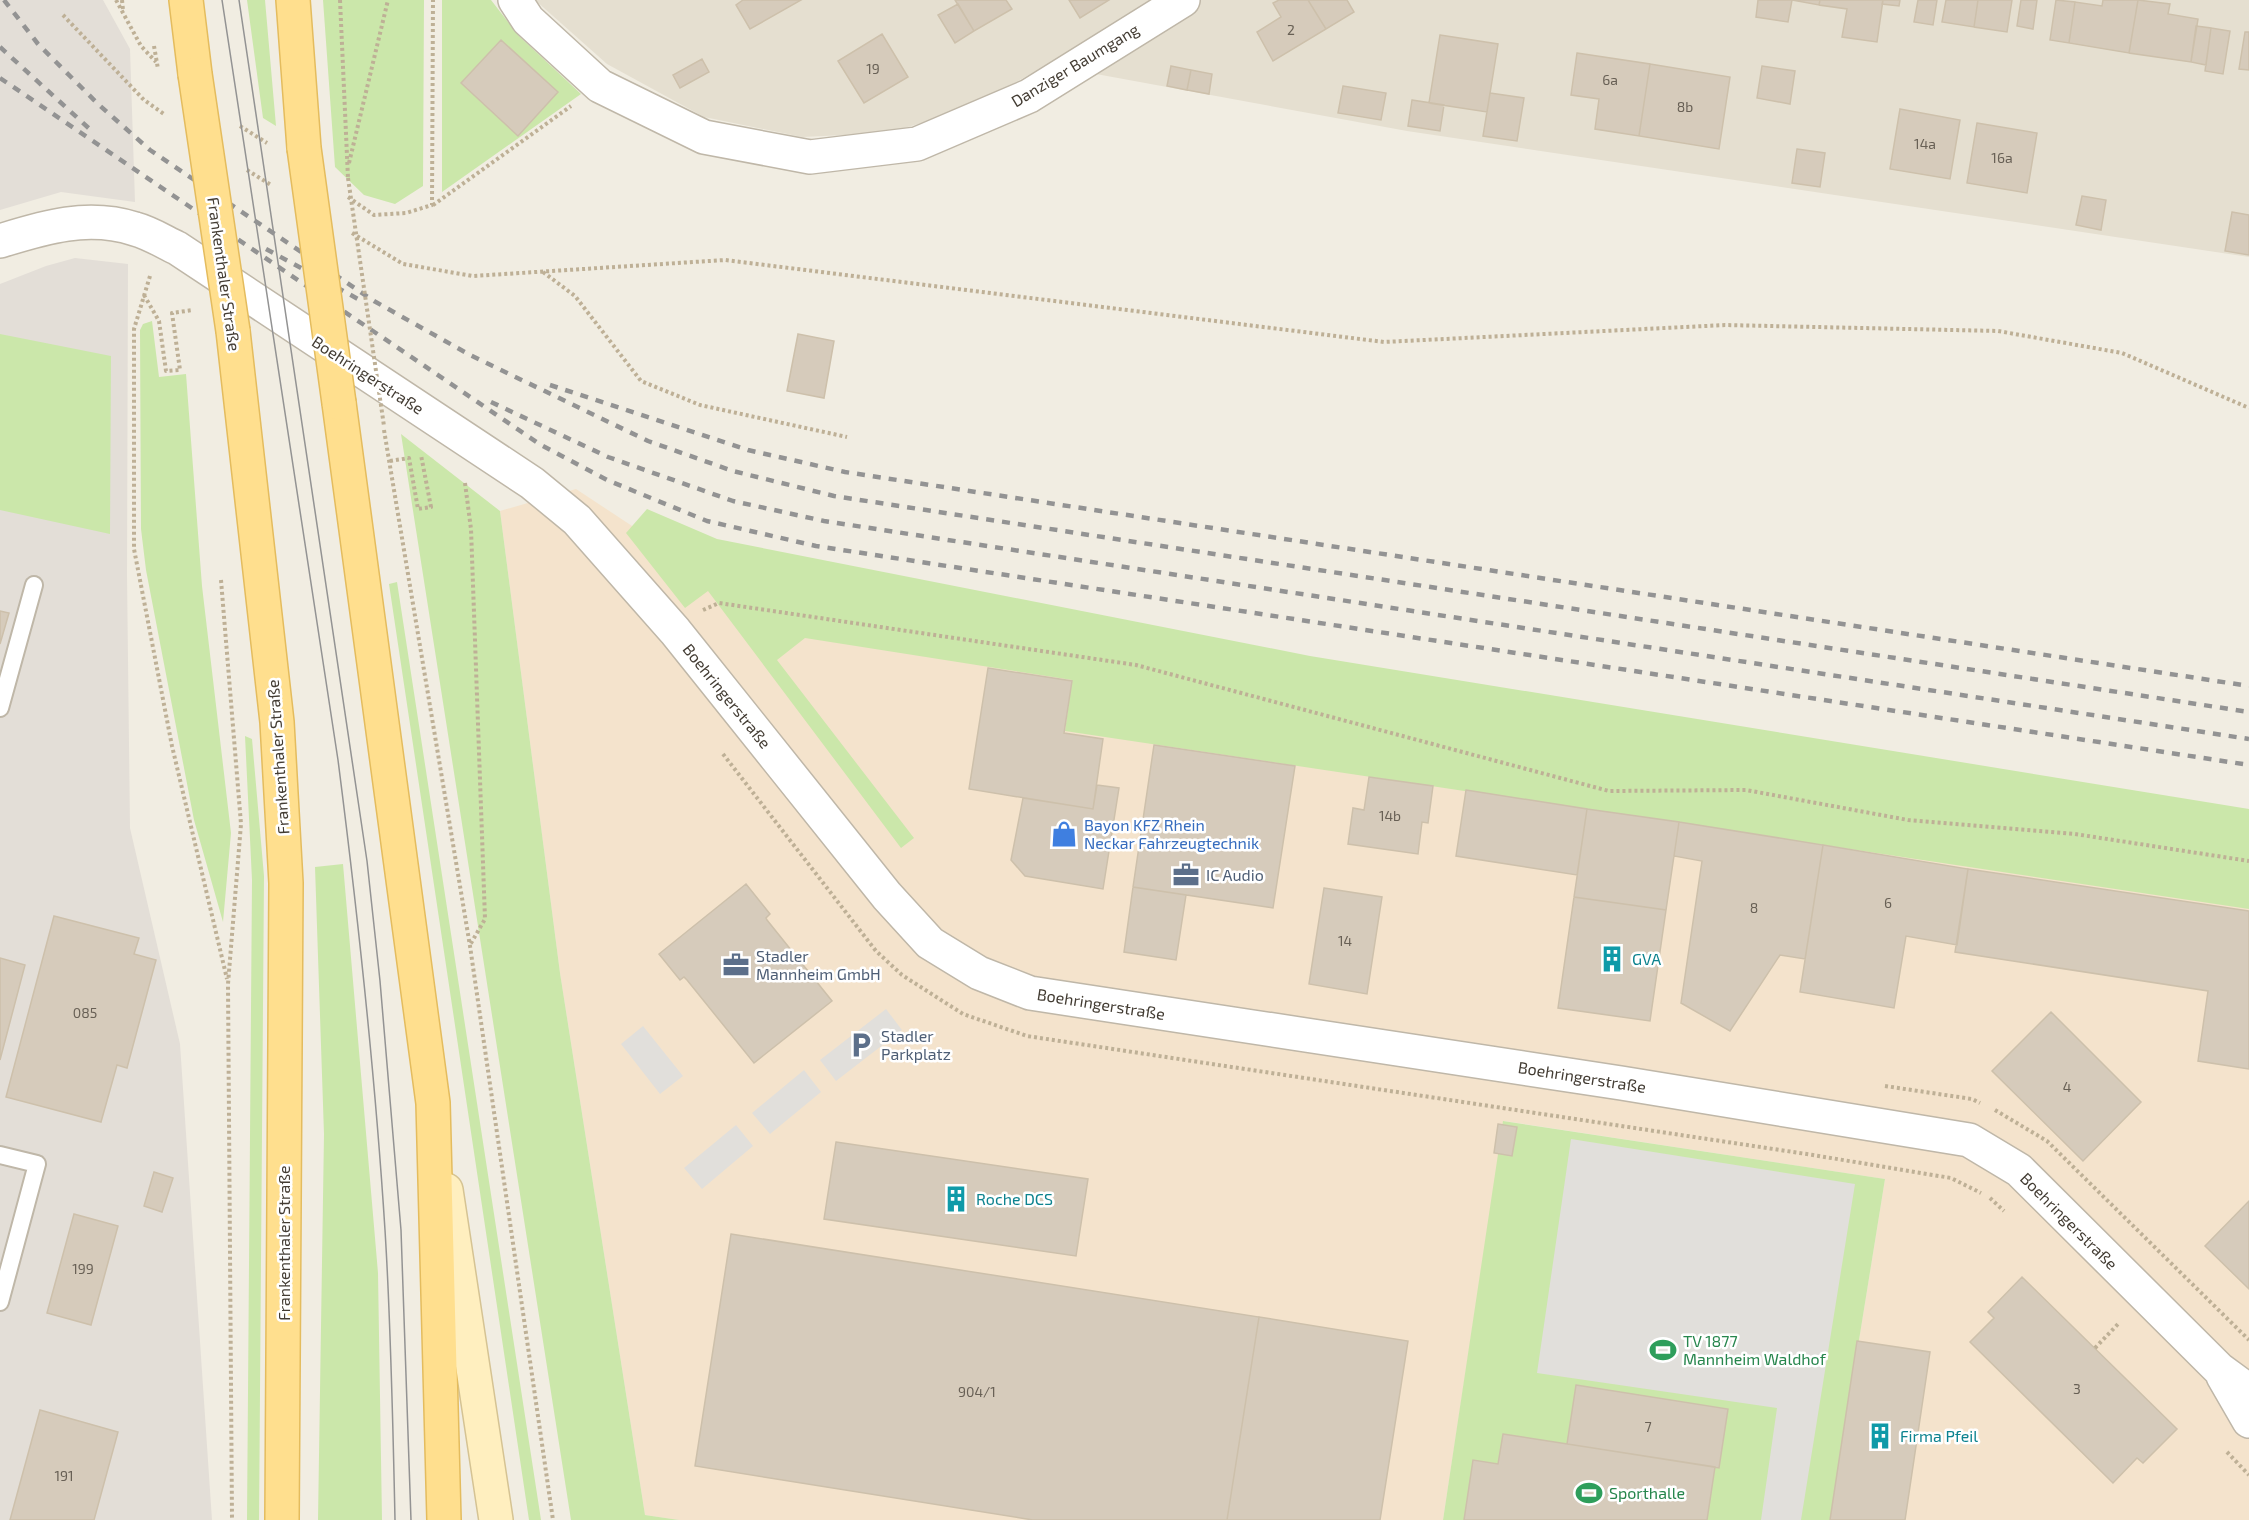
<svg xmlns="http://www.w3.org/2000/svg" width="2249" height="1520" viewBox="0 0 2249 1520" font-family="'Exo 2',sans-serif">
	<rect width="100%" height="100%" fill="#f1ede2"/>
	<path fill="#e5dfd0" d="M535,0H2249V257L1407,131L1047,65L967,109L888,133L802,137L704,117L607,64Z"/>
	<path fill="#f4e3cc" d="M576,489L720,584L2249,816V1520H1830L1885,1179L1504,1121L1443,1520H679L645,1515L560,973L500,511Z"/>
	<path fill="#e3ded7" d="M0,0H103L130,49L135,202L61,192L0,210Z
		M75,258L128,264L127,575L130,828L180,1044L212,1520H0V284L46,266Z"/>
	<path fill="#cbe7aa" d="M247,0H265L276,126L263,118Z
		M323,0H424L423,186L395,204L364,195L335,167Z
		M442,0H491L519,36L581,94L442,192Z
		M152,321L159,377L186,374L202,586L231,833L223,922L194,820L146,570L141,529L140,330L143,324Z
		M0,334L111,356L110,534L0,510Z
		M401,434L500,511L560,973L645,1515L679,1520H571Z
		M647,509L717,539L1310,656L2249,809V909L1065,731L1072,680L805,638L777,660L914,838L901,848L708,591L685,608L626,533Z
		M397,582L541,1520H529L389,584Z
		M245,736L252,739L264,876L259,1520H247L252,880Z
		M343,864L378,1273L382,1520H318L324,1134L315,867Z
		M1503,1121L1885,1179L1830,1520H1443Z"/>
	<path fill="#e1dfdb" d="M886,1009L902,1030L836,1081L820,1060Z
		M643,1026L683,1076L660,1094L621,1044Z
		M804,1070L821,1092L770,1134L752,1113Z
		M736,1125L753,1146L702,1189L684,1168Z
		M1571,1139L1855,1184L1801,1520H1761L1777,1408L1537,1373Z"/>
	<path fill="#d6cbbb" stroke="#cdc0ab" stroke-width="1.5" d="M743,0H801L750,29L736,5Z
		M955,0H1006L1012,9L974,31Z
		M1069,0H1109L1080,18Z
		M1279,0H1308L1326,29L1273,61L1257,32L1281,17L1273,3Z
		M1308,0H1347L1354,12L1326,29Z
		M1758,0H1792L1788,22L1756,17Z
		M1792,0H1820L1819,5Z
		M1820,0H1883L1877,42L1842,37L1847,9L1819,5Z
		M1883,0H1900L1899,6L1882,4Z
		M1918,0H1937L1933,25L1914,22Z
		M1946,0H1978L1974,27L1942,22Z
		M1978,0H2012L2007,32L1974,27Z
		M2021,0H2037L2033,29L2017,26Z
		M2056,0L2075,2L2069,43L2050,40Z
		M2103,0H2138L2129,53L2069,43L2075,2L2102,6Z
		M2138,0L2170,4L2168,14L2198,19L2191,62L2129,53Z
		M958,4L974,31L955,43L938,15Z
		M2196,26L2211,28L2206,65L2191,62Z
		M2211,28L2230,31L2223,74L2205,71Z
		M2245,32H2249V70L2239,69Z
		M882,34L908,77L864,103L838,61Z
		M1440,35L1498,44L1487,112L1429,103Z
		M501,40L558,92L518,136L461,83Z
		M1577,53L1650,64L1639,136L1595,129L1599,99L1571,95Z
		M702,59L709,72L680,88L673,75Z
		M1650,64L1730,77L1719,149L1639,136Z
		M1171,66L1191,70L1187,90L1167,86Z
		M1762,66L1795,71L1790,104L1757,98Z
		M1191,70L1212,74L1209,94L1187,90Z
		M1343,86L1386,93L1381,120L1338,113Z
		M1490,93L1524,98L1517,141L1483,136Z
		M1412,100L1444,105L1440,131L1408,126Z
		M1900,109L1960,120L1950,179L1890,169Z
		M1977,123L2037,133L2027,193L1967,183Z
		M1797,149L1825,153L1820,187L1792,183Z
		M2082,196L2106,200L2101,230L2076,225Z
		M2232,212L2249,215V255L2225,251Z
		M798,334L834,341L824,398L787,391Z
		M0,611L9,613L0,644Z
		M988,668L1072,681L1064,733L1103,739L1093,809L969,789Z
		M1154,745L1295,766L1273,908L1133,887Z
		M1369,777L1433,786L1428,823L1422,822L1418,854L1348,844L1353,808L1364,810Z
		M1097,785L1119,788L1103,889L1025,876L1011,860L1023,798L1093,809Z
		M1466,790L1587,809L1577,875L1456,856Z
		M1587,809L1679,822L1666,910L1574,897Z
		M1679,822L1823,845L1805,959L1780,955L1730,1031L1681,1003L1702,861L1674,856Z
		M1823,845L1968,869L1957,945L1906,936L1894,1008L1800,992Z
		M1968,869L2249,911V1069L2198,1061L2208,991L1955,952Z
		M746,884L770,914L766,918L767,920L832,1001L754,1063L687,980L684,977L680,980L659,954Z
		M1133,887L1186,895L1176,960L1124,952Z
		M1324,888L1382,897L1367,994L1309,984Z
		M1574,897L1666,910L1650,1021L1558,1008Z
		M54,916L139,938L134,954L156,960L127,1068L117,1065L101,1122L6,1097Z
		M0,958L25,965L0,1060Z
		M2051,1012L2141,1102L2083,1161L1992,1071Z
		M1498,1124L1517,1127L1512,1156L1494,1153Z
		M836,1142L1088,1179L1076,1256L824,1219Z
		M154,1172L173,1178L162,1212L144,1206Z
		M2249,1201V1289L2205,1246Z
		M74,1214L118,1226L91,1325L47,1313Z
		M731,1234L1259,1317L1227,1520H1033L695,1466Z
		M2022,1277L2177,1429L2143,1463L2137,1458L2113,1483L1970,1342L1994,1318L1988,1312Z
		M1259,1317L1408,1341L1380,1520H1227Z
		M1857,1341L1930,1352L1905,1520H1830Z
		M1576,1385L1728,1409L1719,1468L1567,1444Z
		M40,1410L118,1432L94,1520H10Z
		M1503,1434L1715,1467L1707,1520H1464L1473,1460L1498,1464Z"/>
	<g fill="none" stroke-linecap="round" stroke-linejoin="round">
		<g stroke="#bfb7a8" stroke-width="20">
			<path id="service" d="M0,708L34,585
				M0,1155L37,1164L0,1302"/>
		</g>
		<g stroke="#bfb7a8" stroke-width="36">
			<path id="minor" d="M515,0L528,20L600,86L704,137L810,157L917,144L1029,96L1183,0
				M0,241C45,227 88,214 135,229C150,233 164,242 177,248L532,483L577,520L675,631L887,896L930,943L979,973L1030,993L1621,1083L1969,1140L2019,1170L2219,1369L2249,1391
				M2223,1376L2249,1421"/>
		</g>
		<g stroke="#d5c393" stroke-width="36">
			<path id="secondary" d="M446,1190L496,1520"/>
		</g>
		<g stroke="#e4bc5e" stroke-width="36">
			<path id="primary" d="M186,0L195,74
				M293,0L304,148
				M233,331L277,722L286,883L282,1520
				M339,403L433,1103L444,1520"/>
		</g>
		<path stroke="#beb096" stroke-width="4" stroke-dasharray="3 3" stroke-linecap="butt" d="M116,0L141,46L156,62
			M122,0L123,10
			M340,0L348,178
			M63,15L144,100L164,114
			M240,126L267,143
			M349,163L388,0
			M247,170L271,185
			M348,197L374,215L406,213L432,205L433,0
			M433,205L571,106
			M352,233L403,264L473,276L725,260L1384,342L1725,325L1998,331L2122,353L2249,408
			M543,272L575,296L641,381L700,405L847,437
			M150,276L134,329V549L172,746L227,979
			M144,295L159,321L166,371L180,370L172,313L193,310
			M384,430L470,946L553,1520
			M390,461L409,458L418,509L431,507L421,455
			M465,483L471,529L485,919L470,945
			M221,580L241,824L228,984L232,1520
			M703,610L719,603L1136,665L1609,791L1746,790L1908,820L2075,834L2249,861
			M723,754L876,951L902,975L963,1014L1027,1036L1813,1155L1951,1178L1981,1193
			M1885,1086L1972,1099L1980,1103
			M1995,1110L2047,1141L2249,1340
			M1990,1198L2004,1211
			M2095,1348L2119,1323
			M2227,1452L2249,1475"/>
		<use href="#service" stroke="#fff" stroke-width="16"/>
		<use href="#minor" stroke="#fff" stroke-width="33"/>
		<use href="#secondary" stroke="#ffefbf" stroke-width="33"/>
		<use href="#primary" stroke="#ffdf8e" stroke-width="33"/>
		<path stroke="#939393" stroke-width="1.5" d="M222,0L338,760C358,916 375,1073 385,1230C391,1326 393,1423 395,1520
			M239,0L367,861L380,981L401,1230L411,1520"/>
		<path stroke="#939393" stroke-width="4.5" stroke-dasharray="8 8" stroke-linecap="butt" d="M4,0L38,44L98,104L150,150L374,301L470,355L648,441L733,471L834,496L2249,712
			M0,47L94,133
			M0,78L541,445L607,480L707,521L816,546L2249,765
			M266,249L358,299
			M550,385L748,450L845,472L2249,686
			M491,402L608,457L733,501L824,521L2249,739"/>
		<g stroke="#e4bc5e" stroke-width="36" stroke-linecap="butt">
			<path id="primary-bridge" d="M195,74L233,331
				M304,148L339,403"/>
		</g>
		<path stroke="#beb096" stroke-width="4" stroke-dasharray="3 3" stroke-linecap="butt" d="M154,46L158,69
			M348,178L384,426"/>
		<use href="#primary-bridge" stroke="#ffdf8e" stroke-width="33"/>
	</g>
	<defs>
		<g id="shop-bare" transform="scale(2.07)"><path d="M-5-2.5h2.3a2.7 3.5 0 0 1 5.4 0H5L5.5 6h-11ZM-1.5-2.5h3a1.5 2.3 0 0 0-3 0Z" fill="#3f7fe0" stroke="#fff" stroke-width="2.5" paint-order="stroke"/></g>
		<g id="office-bare" transform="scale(2.07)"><path d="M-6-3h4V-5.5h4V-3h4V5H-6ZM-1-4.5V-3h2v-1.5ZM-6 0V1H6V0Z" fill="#5c6f8a" stroke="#fff" stroke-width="2.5" paint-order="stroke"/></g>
		<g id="building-bare" transform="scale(2.07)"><path d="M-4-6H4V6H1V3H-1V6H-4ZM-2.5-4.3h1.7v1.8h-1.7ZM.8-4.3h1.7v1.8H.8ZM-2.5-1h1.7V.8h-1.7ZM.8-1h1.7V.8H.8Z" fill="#0f9aa8" stroke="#fff" stroke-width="2.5" paint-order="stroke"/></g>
		<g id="parking-bare" transform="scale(2.07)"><path d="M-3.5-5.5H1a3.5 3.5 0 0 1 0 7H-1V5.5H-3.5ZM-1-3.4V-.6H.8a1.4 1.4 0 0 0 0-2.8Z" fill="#5c6f8a" stroke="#fff" stroke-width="2.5" paint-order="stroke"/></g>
		<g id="stadium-bare" transform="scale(2.07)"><path d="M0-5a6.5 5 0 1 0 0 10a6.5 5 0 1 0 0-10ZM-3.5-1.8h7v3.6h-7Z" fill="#2e9e5b" stroke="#fff" stroke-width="2.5" paint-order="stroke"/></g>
	</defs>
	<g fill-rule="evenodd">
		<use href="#shop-bare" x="1064" y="834"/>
		<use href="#office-bare" x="1186" y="875"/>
		<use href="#building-bare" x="1612" y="959"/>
		<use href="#office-bare" x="736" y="965"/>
		<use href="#parking-bare" x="861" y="1045"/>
		<use href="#building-bare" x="956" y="1199"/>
		<use href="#stadium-bare" x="1663" y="1350"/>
		<use href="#building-bare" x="1880" y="1436"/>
		<use href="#stadium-bare" x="1589" y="1493"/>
	</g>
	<g text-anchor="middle" stroke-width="5" stroke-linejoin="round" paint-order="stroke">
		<g font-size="14" fill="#686055">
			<text x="1291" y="35">2</text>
			<text x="873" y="74">19</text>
			<text x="1610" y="85">6a</text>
			<text x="1685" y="112">8b</text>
			<text x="1925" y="149">14a</text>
			<text x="2002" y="163">16a</text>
			<text x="1390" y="821">14b</text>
			<text x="1888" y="908">6</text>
			<text x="1754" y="913">8</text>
			<text x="1345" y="946">14</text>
			<text x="85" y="1018">085</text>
			<text x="2067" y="1092">4</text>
			<text x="83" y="1274">199</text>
			<text x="2077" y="1394">3</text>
			<text x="977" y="1397">904/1</text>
			<text x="1648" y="1432">7</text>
			<text x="64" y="1481">191</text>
		</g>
		<g font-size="16" fill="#433c33" stroke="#fff">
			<text transform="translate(1075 65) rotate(-31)" y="6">Danziger Baumgang</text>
			<text transform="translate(224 274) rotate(82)" y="6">Frankenthaler Straße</text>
			<text transform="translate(368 375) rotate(33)" y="6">Boehringerstraße</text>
			<text transform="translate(727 696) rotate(51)" y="6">Boehringerstraße</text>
			<text transform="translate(278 757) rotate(-94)" y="6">Frankenthaler Straße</text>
			<text transform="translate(1101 1004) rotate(9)" y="6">Boehringerstraße</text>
			<text transform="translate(1582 1077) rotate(9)" y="6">Boehringerstraße</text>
			<text transform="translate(2069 1221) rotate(45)" y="6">Boehringerstraße</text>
			<text transform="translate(284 1243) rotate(-90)" y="6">Frankenthaler Straße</text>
		</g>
		<g font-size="16" fill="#366cbe" stroke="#fff" text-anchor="start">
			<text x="1084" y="831">Bayon KFZ Rhein<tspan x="1084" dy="18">Neckar Fahrzeugtechnik</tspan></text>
		</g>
		<g font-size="16" fill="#4e5e75" stroke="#fff" text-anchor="start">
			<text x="1206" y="881">IC Audio</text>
			<text x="756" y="962">Stadler<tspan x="756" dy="18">Mannheim GmbH</tspan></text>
			<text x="881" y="1042">Stadler<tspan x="881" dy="18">Parkplatz</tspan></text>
		</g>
		<g font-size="16" fill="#0d838f" stroke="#fff" text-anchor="start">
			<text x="1632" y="965">GVA</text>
			<text x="976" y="1205">Roche DCS</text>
			<text x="1900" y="1442">Firma Pfeil</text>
		</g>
		<g font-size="16" fill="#27864d" stroke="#fff" text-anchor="start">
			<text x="1683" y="1347">TV 1877<tspan x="1683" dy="18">Mannheim Waldhof</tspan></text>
			<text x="1609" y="1499">Sporthalle</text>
		</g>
	</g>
</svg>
